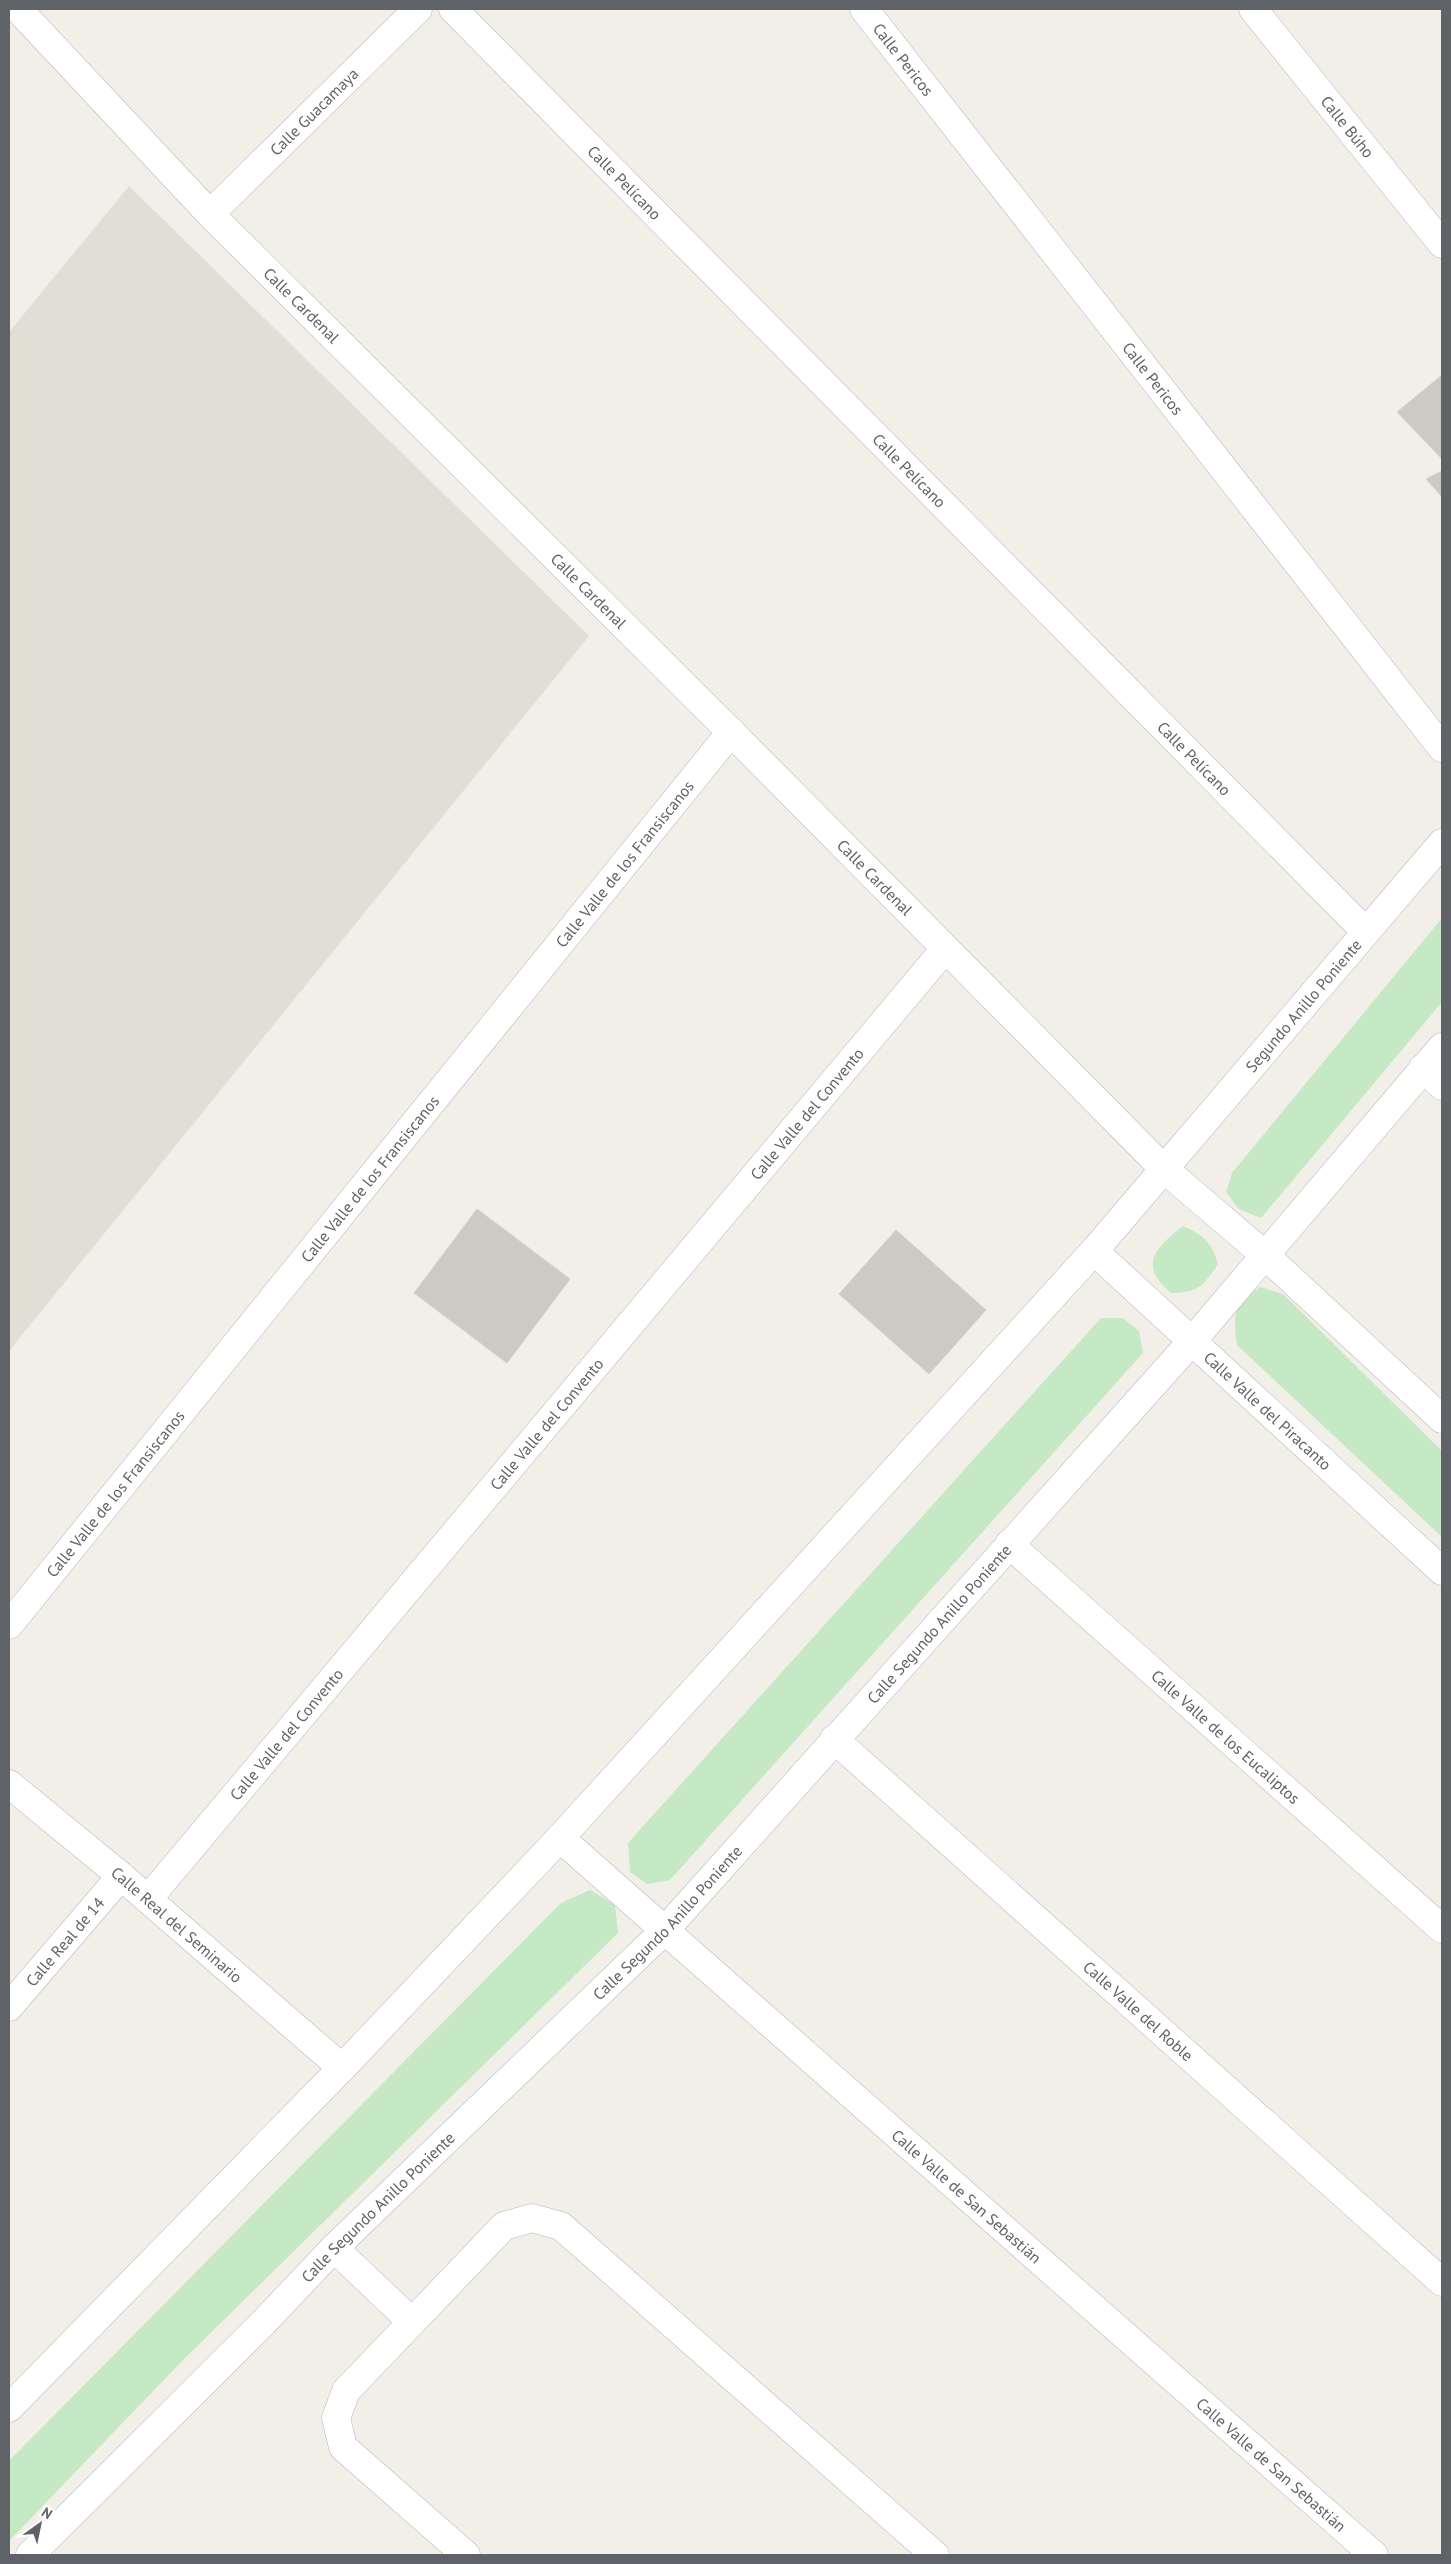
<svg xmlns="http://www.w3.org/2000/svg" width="1451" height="2564" viewBox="0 0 1451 2564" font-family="'PT Sans',sans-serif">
	<rect width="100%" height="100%" fill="#f1efe8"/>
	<path fill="#e1ded6" d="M129,186L589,636L9,1351V332Z"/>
	<path fill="#c5e8c5" d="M1442,918V1002L1261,1218L1239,1209L1226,1192L1232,1173Z
		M1183,1226C1204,1236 1212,1242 1218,1264C1202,1287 1200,1292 1171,1293C1138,1265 1155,1248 1183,1226Z
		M1260,1287L1283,1294L1442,1451V1537L1237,1345C1233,1315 1233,1303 1260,1287Z
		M1101,1318H1123L1139,1331L1143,1353L670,1880L647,1884L630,1872L628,1843Z
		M590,1890L615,1905L618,1933L184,2359L9,2541V2461L561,1903Z"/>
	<path fill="#cccac5" stroke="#d6d1c6" d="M1442,375V459L1397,412Z
		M1442,471V497L1426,479Z
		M477,1209L570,1279L507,1363L414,1293Z
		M896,1230L986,1310L929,1374L839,1294Z"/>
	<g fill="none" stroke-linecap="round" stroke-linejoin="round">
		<g stroke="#b5b8bc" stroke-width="29">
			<g id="minor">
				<path id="s1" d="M453,9L1366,932"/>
				<path id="s2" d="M864,9L1442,748"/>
				<path id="s3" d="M1253,9L1442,244"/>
				<path id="s4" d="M210,214L418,9"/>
				<path d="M1423,1068L1442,1086"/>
				<path id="s5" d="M1094,1251L1442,1571"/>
				<path id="s6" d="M1009,1544L1442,1929"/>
				<path id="s7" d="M9,1625L731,732"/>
				<path id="s8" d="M834,1739L1442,2282"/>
				<path id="s9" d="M9,1784L121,1876L342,2068"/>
				<path id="s10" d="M560,1838L1374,2555"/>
				<path d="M334,2248L412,2322"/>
				<path d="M466,2555L343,2447L336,2418L346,2391L504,2226L532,2218L561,2226L935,2555"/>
			</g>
		</g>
		<g stroke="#b5b8bc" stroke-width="29">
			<g id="tertiary">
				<path id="s11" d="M18,9L210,214L731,732L1163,1168"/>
				<path id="s12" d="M148,1899L945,949"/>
				<path id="s13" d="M9,2007L121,1876"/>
			</g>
		</g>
		<g stroke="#b6babf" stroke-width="29">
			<g id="secondary">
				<path d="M1163,1168L1266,1256L1442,1419"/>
				<path id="s14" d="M9,2408L342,2068L560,1838L1094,1251L1442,843"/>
				<path id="s15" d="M30,2555L264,2322L334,2248L666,1929L1193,1340L1442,1047"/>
			</g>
		</g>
		<use href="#minor" stroke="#fff" stroke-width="28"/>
		<use href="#tertiary" stroke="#fff" stroke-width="28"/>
		<use href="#secondary" stroke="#fff" stroke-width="28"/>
	</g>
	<g text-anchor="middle" stroke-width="4" stroke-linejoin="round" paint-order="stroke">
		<g font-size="16" fill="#5f6368" stroke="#fff">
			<text dy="6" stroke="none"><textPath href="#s2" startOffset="64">Calle Pericos</textPath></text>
			<text dy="6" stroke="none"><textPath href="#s4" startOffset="146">Calle Guacamaya</textPath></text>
			<text dy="6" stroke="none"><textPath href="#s3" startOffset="151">Calle Búho</textPath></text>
			<text dy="6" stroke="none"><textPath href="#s1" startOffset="244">Calle Pelícano</textPath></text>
			<text dy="6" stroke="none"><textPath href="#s11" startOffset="410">Calle Cardenal</textPath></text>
			<text dy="6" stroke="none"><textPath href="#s2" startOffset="469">Calle Pericos</textPath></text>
			<text dy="6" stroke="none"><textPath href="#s1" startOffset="649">Calle Pelícano</textPath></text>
			<text dy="6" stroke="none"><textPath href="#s11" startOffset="815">Calle Cardenal</textPath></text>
			<text dy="6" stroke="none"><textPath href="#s1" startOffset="1054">Calle Pelícano</textPath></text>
			<text dy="6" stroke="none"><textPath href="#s7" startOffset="979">Calle Valle de los Fransiscanos</textPath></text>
			<text dy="6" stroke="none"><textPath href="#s11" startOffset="1220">Calle Cardenal</textPath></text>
			<text dy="6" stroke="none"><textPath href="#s14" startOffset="1909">Segundo Anillo Poniente</textPath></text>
			<text dy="6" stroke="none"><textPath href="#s12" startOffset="1025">Calle Valle del Convento</textPath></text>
			<text dy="6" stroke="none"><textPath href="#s7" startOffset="574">Calle Valle de los Fransiscanos</textPath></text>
			<text dy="6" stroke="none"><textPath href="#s5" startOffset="236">Calle Valle del Piracanto</textPath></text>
			<text dy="6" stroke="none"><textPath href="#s12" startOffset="620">Calle Valle del Convento</textPath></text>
			<text dy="6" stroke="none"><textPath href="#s7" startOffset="169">Calle Valle de los Fransiscanos</textPath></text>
			<text dy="6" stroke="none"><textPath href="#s15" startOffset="1302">Calle Segundo Anillo Poniente</textPath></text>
			<text dy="6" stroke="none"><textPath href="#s12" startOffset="215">Calle Valle del Convento</textPath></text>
			<text dy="6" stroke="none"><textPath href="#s6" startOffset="290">Calle Valle de los Eucaliptos</textPath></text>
			<text dy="6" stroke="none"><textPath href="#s15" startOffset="898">Calle Segundo Anillo Poniente</textPath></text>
			<text dy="6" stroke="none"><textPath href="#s9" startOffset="219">Calle Real del Seminario</textPath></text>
			<text dy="6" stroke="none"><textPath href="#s13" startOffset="86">Calle Real de 14</textPath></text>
			<text dy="6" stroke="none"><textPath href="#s8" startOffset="408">Calle Valle del Roble</textPath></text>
			<text dy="6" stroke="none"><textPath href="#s10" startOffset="542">Calle Valle de San Sebastián</textPath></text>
			<text dy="6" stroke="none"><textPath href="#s15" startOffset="492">Calle Segundo Anillo Poniente</textPath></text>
			<text dy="6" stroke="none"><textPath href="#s10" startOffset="948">Calle Valle de San Sebastián</textPath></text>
		</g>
	</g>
	<rect width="1451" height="2564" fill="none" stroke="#5f6368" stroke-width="20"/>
	<g transform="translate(40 2524) rotate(33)" stroke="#ffffff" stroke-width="4" paint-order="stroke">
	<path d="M0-4L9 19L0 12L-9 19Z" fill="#5f6368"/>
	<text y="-8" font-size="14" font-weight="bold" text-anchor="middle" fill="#5f6368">N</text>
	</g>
</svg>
